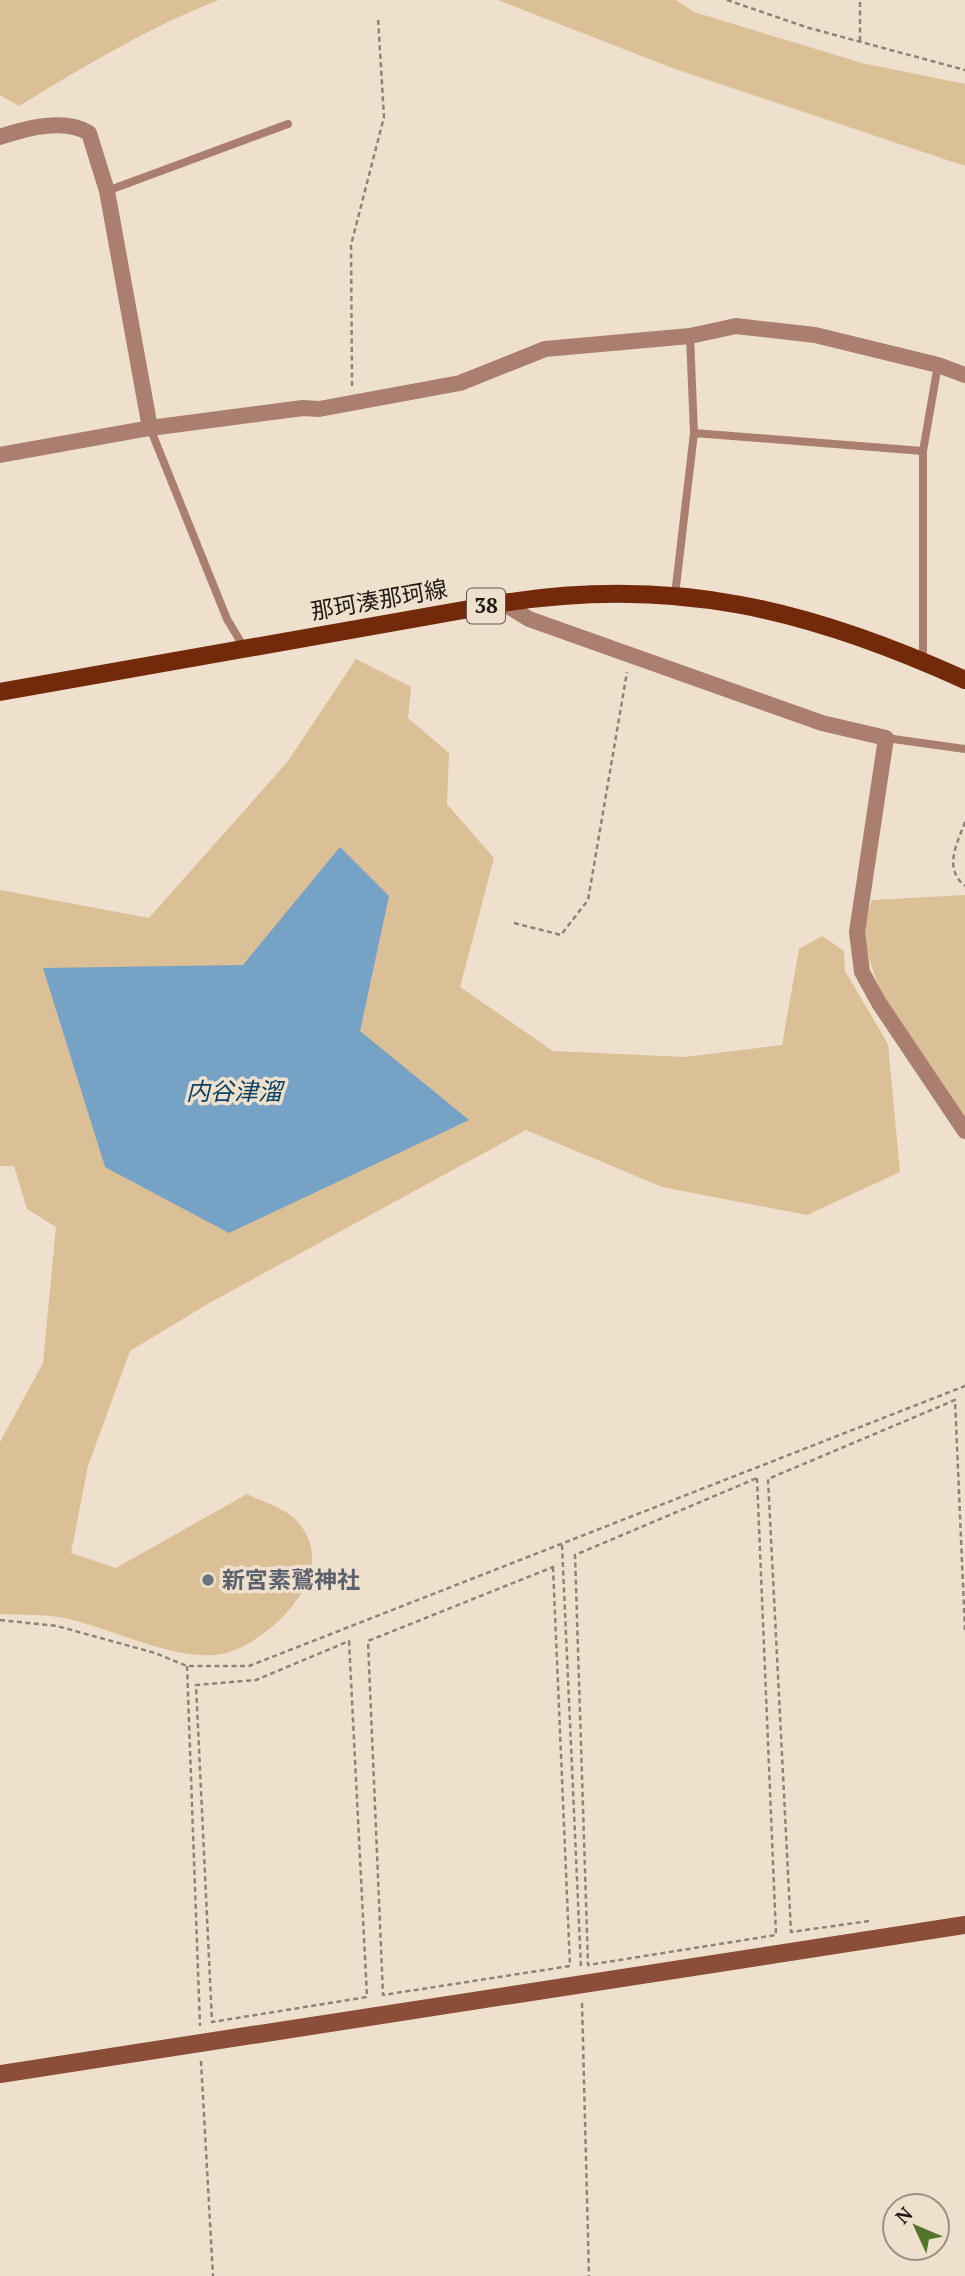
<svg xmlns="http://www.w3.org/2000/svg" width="965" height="2276" viewBox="0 0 965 2276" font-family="'PT Serif','Noto Sans JP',serif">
	<rect width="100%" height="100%" fill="#eee0cc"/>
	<path fill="#dabf97" d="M0,0H219C149,27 83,67 19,106L0,95Z
		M498,0H676L694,12L862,63L965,84V166L675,69Z
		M356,659L411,687L408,718L449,753L447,804L494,858L460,987L553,1051L685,1057L782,1045L799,949L822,936L844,951L845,971L888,1044L900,1172L807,1215L662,1187L526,1130L211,1302L130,1351L88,1466L71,1553L116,1568L247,1494C261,1501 282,1507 294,1518C343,1566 282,1630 235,1650C189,1670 112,1627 64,1618C44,1614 21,1615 0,1614V1442L43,1363L56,1227L27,1209L14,1166H0V890L149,918L288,761Z
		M965,895V1128C932,1075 868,993 864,931C864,922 869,909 872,900Z"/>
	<path fill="#75a2c5" d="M340,847L389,896L360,1031L469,1120L229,1233L105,1167L43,968L243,965Z"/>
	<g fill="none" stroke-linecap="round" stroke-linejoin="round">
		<path stroke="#8e8476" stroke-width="2.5" stroke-dasharray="5 3.5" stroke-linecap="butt" d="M727,0L809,28L965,70
			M860,41V0
			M352,386L351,245L384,117L378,18
			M965,822C957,844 943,868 965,886
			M514,923L561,935L588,900L627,672
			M757,1478L776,1935L588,1965L575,1555Z
			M562,1545L581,1968
			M553,1567L570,1966L383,1995L368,1641Z
			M0,1620L57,1626L155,1653L187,1666H249L965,1386
			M349,1641L367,1997L212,2022L196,1685L256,1680Z
			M187,1666L200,2026
			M869,1921L791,1932L768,1479L955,1400L965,1631
			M582,2003L589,2276
			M201,2061L213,2276"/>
		<path stroke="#aa7f6f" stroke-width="8" d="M107,191L288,124
			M150,428L227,619L245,649
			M694,433L923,451
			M675,595L694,433L690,336
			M923,661V451L938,365
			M886,738L965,749"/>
		<path stroke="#aa7f6f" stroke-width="16" d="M0,137C26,128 65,118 89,133L107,191L150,428
			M0,455L150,428L303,408L319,409L460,383L545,349L690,336L736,326L815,335L938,365L965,375
			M503,603L529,619L822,723L886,738L857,932L862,972L879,1003L965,1131"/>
		<path stroke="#8b4e38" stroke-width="18" d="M0,2074L965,1925"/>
		<path stroke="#732a0a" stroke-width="18" d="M0,692L503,603C674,576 809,609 965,680"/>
	</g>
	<circle fill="#6b7280" stroke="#eee0cc" stroke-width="2.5" cx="208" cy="1580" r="7"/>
	<g text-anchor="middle" stroke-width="7" stroke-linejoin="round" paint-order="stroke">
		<rect fill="#eee0cc" stroke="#5d554a" stroke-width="2" x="467" y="588.5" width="38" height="35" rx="5"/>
		<g font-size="21" font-weight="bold" fill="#1f1a13">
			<text x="486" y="613">38</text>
		</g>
		<g font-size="23" fill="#1f1a13" stroke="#eee0cc">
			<text transform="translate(379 600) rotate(-10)" y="8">那珂湊那珂線</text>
		</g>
		<g font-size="23" font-weight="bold" fill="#5b616d" stroke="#eee0cc" text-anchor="start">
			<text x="222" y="1588">新宮素鷲神社</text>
		</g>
		<g font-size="24" font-style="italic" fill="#094063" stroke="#eee0cc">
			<text x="234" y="1100">内谷津溜</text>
		</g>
	</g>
	<g transform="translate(916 2227) rotate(314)"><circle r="33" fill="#eee0cc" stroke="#9b9182" stroke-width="2"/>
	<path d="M0-5L12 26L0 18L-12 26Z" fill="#53752c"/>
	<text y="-10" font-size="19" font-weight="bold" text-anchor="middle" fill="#1f1a13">N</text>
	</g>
</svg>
